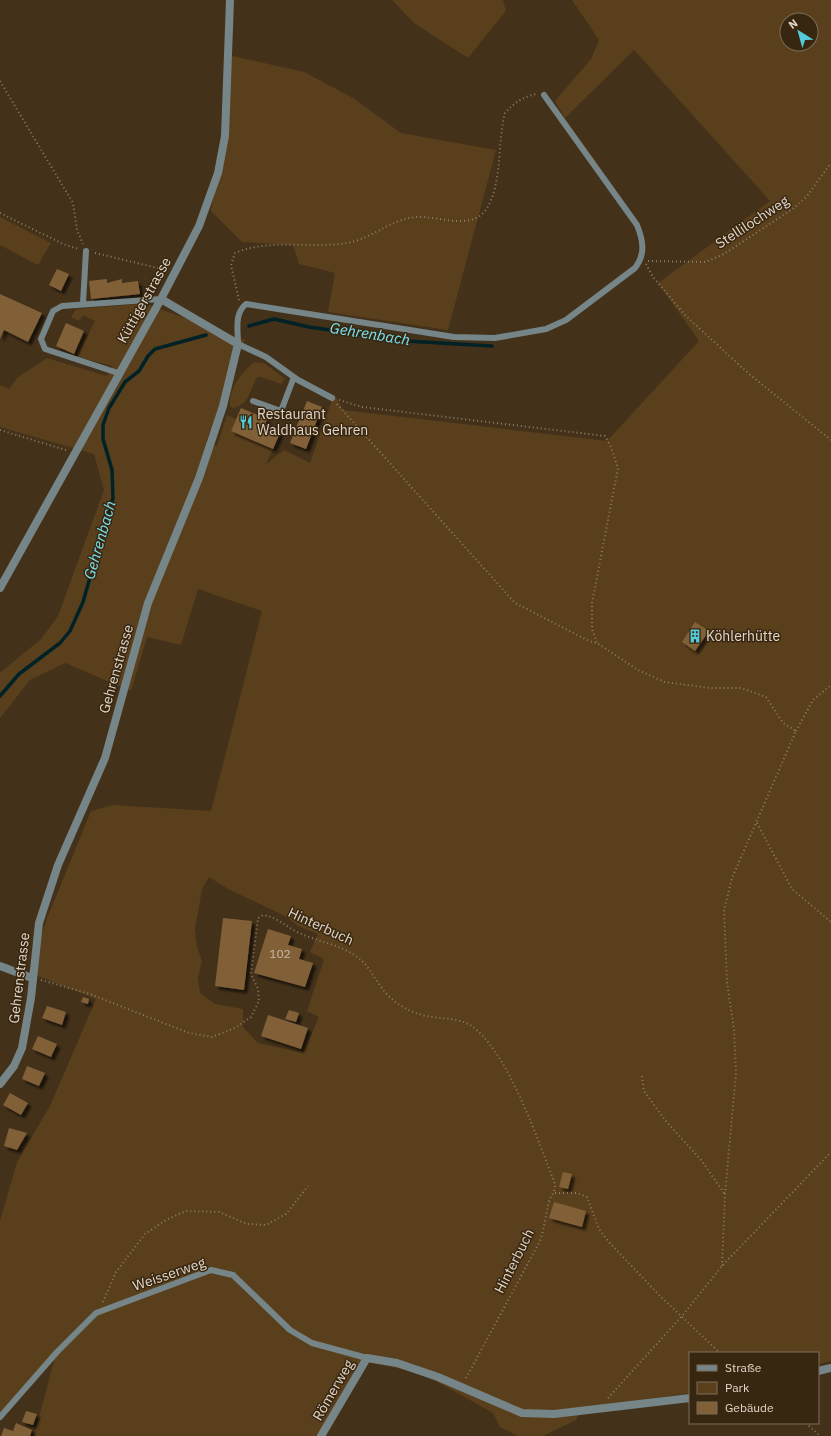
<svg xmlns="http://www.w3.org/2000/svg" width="831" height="1436" viewBox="0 0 831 1436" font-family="'IBM Plex Sans',sans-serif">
	<defs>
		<filter id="shadow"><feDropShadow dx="3.5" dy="3.5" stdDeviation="1" flood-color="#0009"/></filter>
	</defs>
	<rect width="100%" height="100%" fill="#43311a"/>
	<path fill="#5a3f1c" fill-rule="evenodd" d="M392,0H503L506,11L468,58L414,23Z
		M572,0H831V1361L818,1364V1353H690V1393L582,1408L576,1420L543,1436H518L500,1427L493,1413L432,1379L410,1371L369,1362L326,1436H34L56,1353L0,1417V1221L17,1162L50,1106L96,999L30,973L46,921L91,811L113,805L211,811L262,611L198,589L181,645L147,637L131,691L65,663L30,680L0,718V673L41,639L58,616L104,490L94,454L0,427V385L9,389L17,378L47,358L107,376L113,366L77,357L95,321L83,315L79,321L71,317L76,309L138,304L144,314L149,305L245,340L206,442L217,446L227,415L236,419L231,431L273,449L266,464L284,450L310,463L334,394L343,410L607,441L699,341L658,283L770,201L634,50L565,118L555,101L591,59L599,40ZM787,20H811V44H787ZM209,877L228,889L285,916L298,926L318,934L310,952L324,959L307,1011L319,1017L303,1053L258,1043L243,1027V1009L215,1004L200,993L198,977L202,961L197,947L195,929L202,889Z
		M228,55L304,72L353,98L401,133L496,150L448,330L328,312L335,273L299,264L293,245L242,242L211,211L228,107Z
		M0,217L51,243L38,265L0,245Z
		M254,362L264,363L285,379L281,384L261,377H257C251,388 248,406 233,408L230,406C228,388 242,373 254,362Z"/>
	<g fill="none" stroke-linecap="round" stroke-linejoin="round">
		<path stroke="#002227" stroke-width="3.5" d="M249,326L274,319L309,327L406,341L492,346
			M0,696L19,674L60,643L70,631L83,602L113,498L112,470L103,439V425L109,408L125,382L139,371L148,356L155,349L206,335"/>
	</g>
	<path fill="#816038" filter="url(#shadow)" d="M57,269L69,274L61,291L49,285Z
		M107,279V283L122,279V283L138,281L140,294L91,299L89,281Z
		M0,294L42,313L28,342L4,330L0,339Z
		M66,323L84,331L74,354L56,346Z
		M307,401L322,407L306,449L290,443Z
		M241,408L267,419L265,425L281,431L273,449L231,431Z
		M695,622L709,631L695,651L682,642Z
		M223,918L252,921L244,990L215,986Z
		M268,929L291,936L288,945L302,949L299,959L313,963L305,987L254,973Z
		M83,997L89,999L88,1004L81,1002Z
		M47,1006L66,1012L62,1025L42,1018Z
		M289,1010L299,1013L296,1022L285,1019Z
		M268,1015L308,1028L301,1049L261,1036Z
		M38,1036L57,1044L51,1057L32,1049Z
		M27,1066L45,1073L39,1086L22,1079Z
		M10,1093L28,1103L21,1115L3,1105Z
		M9,1128L27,1133L17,1150L4,1146Z
		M563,1172L572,1174L568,1189L559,1187Z
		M554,1202L586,1211L582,1227L549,1218Z
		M26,1411L37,1414L33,1425L22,1422Z
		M16,1423L32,1430L30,1436H1L4,1428L13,1431Z"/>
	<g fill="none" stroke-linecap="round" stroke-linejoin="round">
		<path stroke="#8d7d6b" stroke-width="2" stroke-dasharray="1 3" stroke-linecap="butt" d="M0,81L73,203L77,230L83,244
			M0,213L63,244L79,249
			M95,253L166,270
			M648,261L706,262L724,254L794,208L807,196L831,163
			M646,264L653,277L686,316L749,374L831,440
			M239,300L231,265L235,253C270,238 310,249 347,243C372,239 392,218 418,217C438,216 470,230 485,211C503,186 497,142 505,113C514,103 524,96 537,94
			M339,400L362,407L605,436L611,447L618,468L592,603V629L597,643
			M337,404L515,603L589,641L597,643L638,670L665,682L710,688H741L766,697L783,723L796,731L732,878L724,910L727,983L734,1029L736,1073L725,1194L722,1266
			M0,430L66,450
			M796,731L813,700L831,685
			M757,823L792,889L831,922
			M41,980L90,994L189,1033L212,1037L235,1028L251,1017L259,1001L258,989L251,974L258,918L263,915C277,917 285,926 297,932C318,942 344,945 361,960C373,971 380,990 393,1000C403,1008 413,1013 426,1016C440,1019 456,1017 470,1025C508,1050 538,1141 555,1184C555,1194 551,1194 549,1202C545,1216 545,1229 539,1243L465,1380
			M642,1076L644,1091L665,1120L702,1161L724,1193
			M555,1193H577L587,1197L599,1229L608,1241L659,1295L720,1353
			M103,1302L116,1272L145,1234L166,1220L186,1211L219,1212L247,1224L266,1225L286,1214L308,1186
			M608,1398L682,1316L722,1266L831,1152
			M806,1423L820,1436"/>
		<path stroke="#758588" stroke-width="6" d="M83,303L86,251
			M118,373L45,349L41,339L53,311L62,306L161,299
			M332,398L298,380L266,357L238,344C238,330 234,314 246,304L454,337L495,338L546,329L566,320L635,268C646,254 643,240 637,225L544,95
			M253,401L281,411L294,377
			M0,1417L57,1352L96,1313L211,1270L233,1275L290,1330L312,1343L367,1358"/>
		<path stroke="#758588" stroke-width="8" d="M0,588L161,299L199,226L218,173L225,136L230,0
			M0,966L32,978
			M0,1084L14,1066L22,1048L31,998L39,923L58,865L105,758L148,603L199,478L223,406L238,344L161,299
			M818,1371L831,1368
			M321,1436L367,1358L397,1363L438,1377L522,1413L554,1414L690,1398"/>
	</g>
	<defs>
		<g id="restaurant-bare" transform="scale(1.08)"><path d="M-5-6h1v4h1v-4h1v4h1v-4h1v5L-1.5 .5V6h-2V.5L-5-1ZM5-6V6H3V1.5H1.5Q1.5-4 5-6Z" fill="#53cbdb" stroke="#382710" stroke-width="2.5" paint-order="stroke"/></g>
		<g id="building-bare" transform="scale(1.08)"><path d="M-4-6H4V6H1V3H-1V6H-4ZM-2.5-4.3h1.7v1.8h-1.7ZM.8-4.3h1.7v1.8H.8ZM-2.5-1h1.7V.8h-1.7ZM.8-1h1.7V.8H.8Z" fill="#53cbdb" stroke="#382710" stroke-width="2.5" paint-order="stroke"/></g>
	</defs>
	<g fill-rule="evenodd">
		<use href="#restaurant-bare" x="246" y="422"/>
		<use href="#building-bare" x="695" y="636"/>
	</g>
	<g text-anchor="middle" stroke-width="3" stroke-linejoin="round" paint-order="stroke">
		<g font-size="12" fill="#cab8a5">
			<text x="280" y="958">102</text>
		</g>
		<g font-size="14" fill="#e2d6c9" stroke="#382710">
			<text transform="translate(752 222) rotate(-33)" y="5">Stellilochweg</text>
			<text transform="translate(144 300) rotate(-61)" y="5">Küttigerstrasse</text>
			<text transform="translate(116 669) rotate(-74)" y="5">Gehrenstrasse</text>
			<text transform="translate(321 926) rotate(25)" y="5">Hinterbuch</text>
			<text transform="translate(19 978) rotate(-83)" y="5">Gehrenstrasse</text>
			<text transform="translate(514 1261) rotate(-63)" y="5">Hinterbuch</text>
			<text transform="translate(169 1274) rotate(-19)" y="5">Weisserweg</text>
			<text transform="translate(333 1390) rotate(-60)" y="5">Römerweg</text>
		</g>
		<g font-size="14" fill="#e2d6c9" stroke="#382710" text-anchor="start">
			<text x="257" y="419">Restaurant<tspan x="257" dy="16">Waldhaus Gehren</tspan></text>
			<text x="706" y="641">Köhlerhütte</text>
		</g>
		<g font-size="15" font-style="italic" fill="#78e2f2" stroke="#382710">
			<text transform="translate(370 334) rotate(9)" y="5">Gehrenbach</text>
			<text transform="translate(100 540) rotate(-74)" y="5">Gehrenbach</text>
		</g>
	</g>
	<rect x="689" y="1352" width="130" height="72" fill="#382710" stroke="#7c6d5a"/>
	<rect x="697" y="1365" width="20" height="6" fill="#758588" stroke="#7c6d5a"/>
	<text x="725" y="1372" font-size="12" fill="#e2d6c9">Straße</text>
	<rect x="697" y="1382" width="20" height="12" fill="#5a3f1c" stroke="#7c6d5a"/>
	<text x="725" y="1392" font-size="12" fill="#e2d6c9">Park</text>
	<rect x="697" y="1402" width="20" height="12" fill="#816038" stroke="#7c6d5a"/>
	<text x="725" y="1412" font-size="12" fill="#e2d6c9">Gebäude</text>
	<g transform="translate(799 32) rotate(323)"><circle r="19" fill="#382710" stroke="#7c6d5a"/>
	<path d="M0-3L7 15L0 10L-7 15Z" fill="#53cbdb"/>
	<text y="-6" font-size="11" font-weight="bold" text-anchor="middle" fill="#e2d6c9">N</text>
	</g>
</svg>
